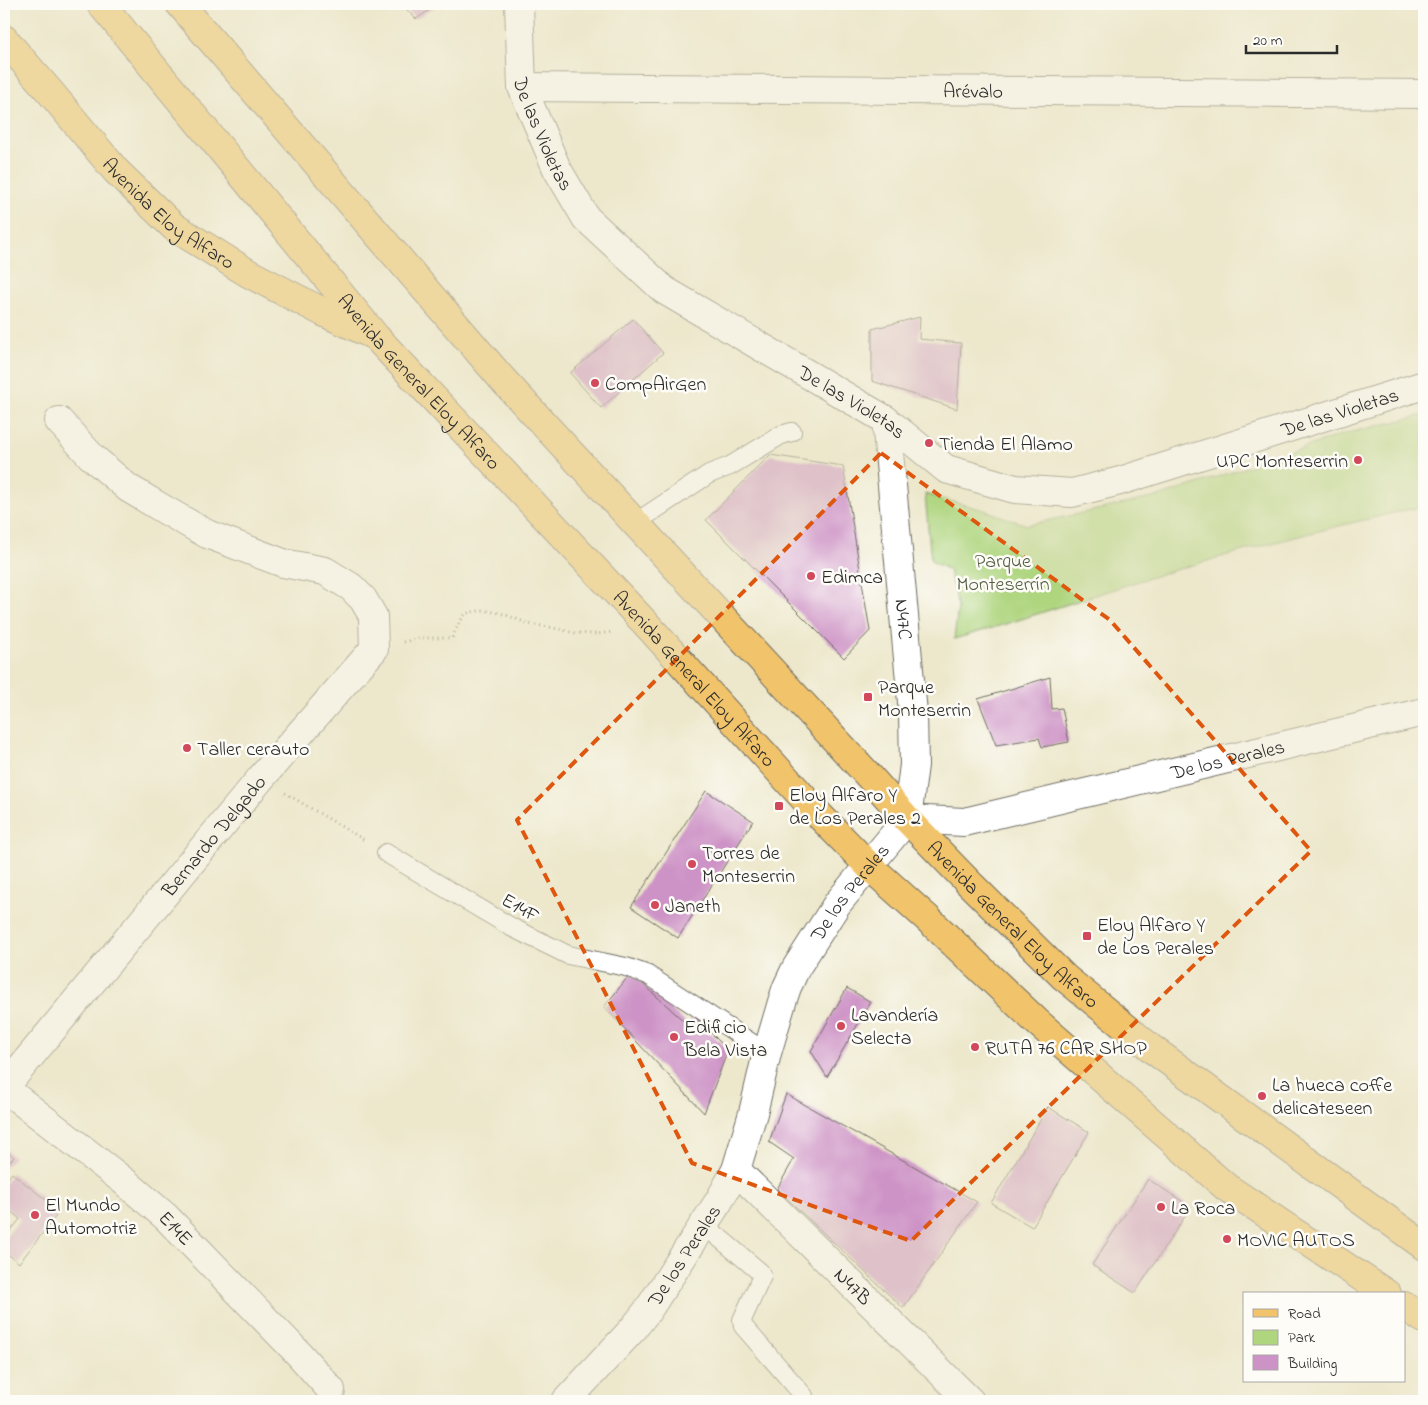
<svg xmlns="http://www.w3.org/2000/svg" width="1428" height="1405" viewBox="0 0 1428 1405" font-family="'Indie Flower',sans-serif">
	<rect width="100%" height="100%" fill="#fdfcf7"/>
	<filter id="ink" filterUnits="userSpaceOnUse"><feTurbulence type="fractalNoise" baseFrequency=".02" numOctaves="2"/><feDisplacementMap in="SourceGraphic" scale="10" xChannelSelector="R" yChannelSelector="G"/><feConvolveMatrix kernelMatrix="1 2 1 2 8 2 1 2 1" color-interpolation-filters="sRGB"/></filter>
	<filter id="wash" filterUnits="userSpaceOnUse"><feTurbulence type="fractalNoise" baseFrequency=".0096" numOctaves="4" result="noise"/><feDisplacementMap in="SourceGraphic" scale="20" xChannelSelector="R" yChannelSelector="G"/><feGaussianBlur stdDeviation="1.12" result="paint"/><feColorMatrix in="noise" values="0 0 0 0 0 0 0 0 0 0 0 0 0 0 0 0 0 1.4 0 .05"/><feComposite in="paint" operator="in"/></filter>
	<g filter="url(#wash)">
		<rect width="100%" height="100%" fill="#ede8cc"/>
		<path fill="#afd57f" stroke="#6d8055" d="M1424,415V506C1344,524 1265,544 1186,567C1108,589 1032,618 954,639L958,608L949,570L931,561L925,494L981,509L1027,525L1161,496L1347,433Z"/>
		<g id="blocks">
			<path fill="#cd93c6" d="M368,4H398V5L371,10L368,7Z
				M401,4H439L416,19Z
				M920,317L919,339L961,343L957,409L872,381V329Z
				M633,319L663,353L601,408L570,373Z
				M770,455L843,466L870,631L844,658L706,520Z
				M1050,677L1052,709L1062,708L1069,742L1042,747L1039,738L996,745L978,699Z
				M706,791L753,821L678,938L631,907Z
				M631,973L687,1024L694,1016L728,1050L704,1113L604,1007Z
				M847,988L871,1002L827,1077L811,1051Z
				M786,1094L977,1202L903,1308L777,1189L794,1159L769,1142Z
				M1048,1107L1089,1132L1032,1227L991,1203Z
				M4,1148L14,1157L4,1168Z
				M12,1173L60,1211L19,1263L4,1251V1239L20,1219L4,1206V1184Z
				M1148,1179L1191,1207L1135,1293L1092,1265Z"/>
		</g>
	</g>
	<g filter="url(#ink)">
		<use href="#blocks" fill-opacity="0" stroke="#6f6d63" stroke-width="1"/>
		<g fill="none" stroke-linecap="round" stroke-linejoin="round">
			<g stroke="#6f6d63" stroke-width="20">
				<path id="service" d="M635,523L709,474L730,466L781,435L792,432
					M386,853L511,927L568,955L626,967L648,975L767,1053
					M704,1225L760,1272L762,1276L742,1320L743,1326L804,1396"/>
			</g>
			<g stroke="#6f6d63" stroke-width="30">
				<g id="minor">
					<path id="s1" d="M519,4L522,87L557,169L586,218L664,290L886,420L946,469L1015,489L1072,493L1120,481L1424,385"/>
					<path id="s2" d="M522,87L1424,94"/>
					<path id="s3" d="M886,420L913,713L914,765L907,819"/>
					<path id="s4" d="M907,819L964,822L1424,712"/>
					<path id="s5" d="M4,1088L261,778L374,649L373,616L363,599L351,587L325,571L283,563L207,534L165,510L128,488L91,456L59,421"/>
					<path id="s6" d="M4,1088L125,1182L166,1217L299,1354L331,1390"/>
					<path id="s7" d="M736,1170L970,1401"/>
					<path id="s8" d="M566,1401L633,1329L648,1310L719,1201L736,1170L753,1113L767,1053L782,1002L787,987L796,968L837,904L907,819"/>
				</g>
			</g>
			<g stroke="#6f6d63" stroke-width="30">
				<g id="primary">
					<path id="s9" d="M101,4L375,336L648,626L820,816L869,866L928,919L1036,1021L1226,1187L1387,1294"/>
					<path id="s10" d="M180,4L503,380L868,775L907,819L970,884L1064,977L1152,1049L1424,1246"/>
					<path id="s11" d="M4,39L51,93L116,171L174,227L248,273L323,312L371,334"/>
					<path d="M1404,1306L1424,1319"/>
				</g>
			</g>
			<path stroke="#6f6d63" stroke-width="3" stroke-dasharray="1 4" stroke-linecap="butt" d="M403,642L420,638H452L459,623L466,613L484,610L504,614L529,624L549,627L575,633L597,634L612,632
				M285,793L366,841"/>
			<use href="#service" stroke="#fff" stroke-width="18"/>
			<use href="#minor" stroke="#fff" stroke-width="28"/>
			<use href="#primary" stroke="#f1c36a" stroke-width="28"/>
		</g>
	</g>
	<path d="M0 0H1428V1405H0ZM881,453L1110,620L1311,851L911,1241L692,1163L517,820Z" fill="#ede8cc" fill-opacity=".55" fill-rule="evenodd"/>
	<path fill="none" stroke="#df570e" stroke-width="4" stroke-dasharray="10 6" stroke-linejoin="round" d="M881,453L1110,620L1311,851L911,1241L692,1163L517,820Z"/>
	<g fill="#d1495b" stroke="#fdfcf7" stroke-width="2">
		<circle cx="595" cy="383" r="5"/>
		<circle cx="929" cy="443" r="5"/>
		<circle cx="1358" cy="460" r="5"/>
		<circle cx="811" cy="576" r="5"/>
		<rect x="863" y="692" width="10" height="10" rx="2.5"/>
		<circle cx="187" cy="748" r="5"/>
		<rect x="774" y="801" width="10" height="10" rx="2.5"/>
		<circle cx="692" cy="864" r="5"/>
		<circle cx="655" cy="905" r="5"/>
		<rect x="1082" y="931" width="10" height="10" rx="2.5"/>
		<circle cx="841" cy="1026" r="5"/>
		<circle cx="674" cy="1037" r="5"/>
		<circle cx="975" cy="1047" r="5"/>
		<circle cx="1262" cy="1096" r="5"/>
		<circle cx="1161" cy="1207" r="5"/>
		<circle cx="35" cy="1215" r="5"/>
		<circle cx="1227" cy="1239" r="5"/>
	</g>
	<g text-anchor="middle" stroke-width="5" stroke-linejoin="round" paint-order="stroke">
		<g font-size="20" fill="#2b2b2b" stroke="#fdfcf7">
			<text dy="7" stroke="none"><textPath href="#s2" startOffset="451">Arévalo</textPath></text>
			<text dy="7" stroke="none"><textPath href="#s1" startOffset="134">De las Violetas</textPath></text>
			<text dy="7" stroke="none"><textPath href="#s11" startOffset="241">Avenida Eloy Alfaro</textPath></text>
			<text dy="7" stroke="none"><textPath href="#s9" startOffset="494">Avenida General Eloy Alfaro</textPath></text>
			<text dy="7" stroke="none"><textPath href="#s1" startOffset="554">De las Violetas</textPath></text>
			<text dy="7" stroke="none"><textPath href="#s1" startOffset="1079">De las Violetas</textPath></text>
			<text dy="7" stroke="none"><textPath href="#s3" startOffset="200">N47C</textPath></text>
			<text dy="7" stroke="none"><textPath href="#s9" startOffset="899">Avenida General Eloy Alfaro</textPath></text>
			<text dy="7" stroke="none"><textPath href="#s4" startOffset="328">De los Perales</textPath></text>
			<text dy="7" stroke="none"><textPath href="#s5" startOffset="328">Bernardo Delgado</textPath></text>
			<text dy="7" stroke="none"><textPath href="#s8" startOffset="592">De los Perales</textPath></text>
			<text transform="translate(521 907) rotate(29)" y="7">E14F</text>
			<text dy="7" stroke="none"><textPath href="#s10" startOffset="1242">Avenida General Eloy Alfaro</textPath></text>
			<text dy="7" stroke="none"><textPath href="#s6" startOffset="222">E14E</textPath></text>
			<text dy="7" stroke="none"><textPath href="#s8" startOffset="188">De los Perales</textPath></text>
			<text dy="7" stroke="none"><textPath href="#s7" startOffset="165">N47B</textPath></text>
		</g>
		<g font-size="20" fill="#2b2b2b" stroke="#fdfcf7" text-anchor="start">
			<text x="605" y="390">CompAirGen</text>
			<text x="939" y="450">Tienda El Alamo</text>
			<text x="1348" y="467" text-anchor="end">UPC Monteserrin</text>
			<text x="821" y="583">Edimca</text>
			<text x="878" y="693">Parque<tspan x="878" dy="23">Monteserrin</tspan></text>
			<text x="197" y="755">Taller cerauto</text>
			<text x="789" y="801">Eloy Alfaro Y<tspan x="789" dy="23">de Los Perales 2</tspan></text>
			<text x="702" y="859">Torres de<tspan x="702" dy="23">Monteserrin</tspan></text>
			<text x="665" y="912">Janeth</text>
			<text x="1097" y="931">Eloy Alfaro Y<tspan x="1097" dy="23">de Los Perales</tspan></text>
			<text x="851" y="1021">Lavandería<tspan x="851" dy="23">Selecta</tspan></text>
			<text x="684" y="1033">Edificio<tspan x="684" dy="23">Bela Vista</tspan></text>
			<text x="985" y="1054">RUTA 76 CAR SHOP</text>
			<text x="1272" y="1091">La hueca coffe<tspan x="1272" dy="23">delicateseen</tspan></text>
			<text x="45" y="1211">El Mundo<tspan x="45" dy="23">Automotriz</tspan></text>
			<text x="1171" y="1214">La Roca</text>
			<text x="1237" y="1246">MOVIC AUTOS</text>
		</g>
		<g font-size="20" fill="#535e44" stroke="#fdfcf7">
			<text x="1003" y="567">Parque<tspan x="1003" dy="23">Monteserrín</tspan></text>
		</g>
	</g>
	<rect width="1428" height="1405" fill="none" stroke="#fdfcf7" stroke-width="20"/>
	<rect x="1243" y="1292" width="162" height="90" fill="#fdfcf7" stroke="#a9a8a5"/>
	<rect x="1253" y="1309" width="25" height="8" fill="#f1c36a" stroke="#a9a8a5"/>
	<text x="1288" y="1318" font-size="15" fill="#2b2b2b">Road</text>
	<rect x="1253" y="1330" width="25" height="15" fill="#afd57f" stroke="#a9a8a5"/>
	<text x="1288" y="1342" font-size="15" fill="#2b2b2b">Park</text>
	<rect x="1253" y="1355" width="25" height="15" fill="#cd93c6" stroke="#a9a8a5"/>
	<text x="1288" y="1368" font-size="15" fill="#2b2b2b">Building</text>
	<path d="M1246 45v8h91v-8" fill="none" stroke="#2b2b2b" stroke-width="2.5"/>
	<text x="1253" y="45" font-size="15" fill="#2b2b2b" stroke="#fdfcf7" stroke-width="4" paint-order="stroke">20 m</text>
</svg>
